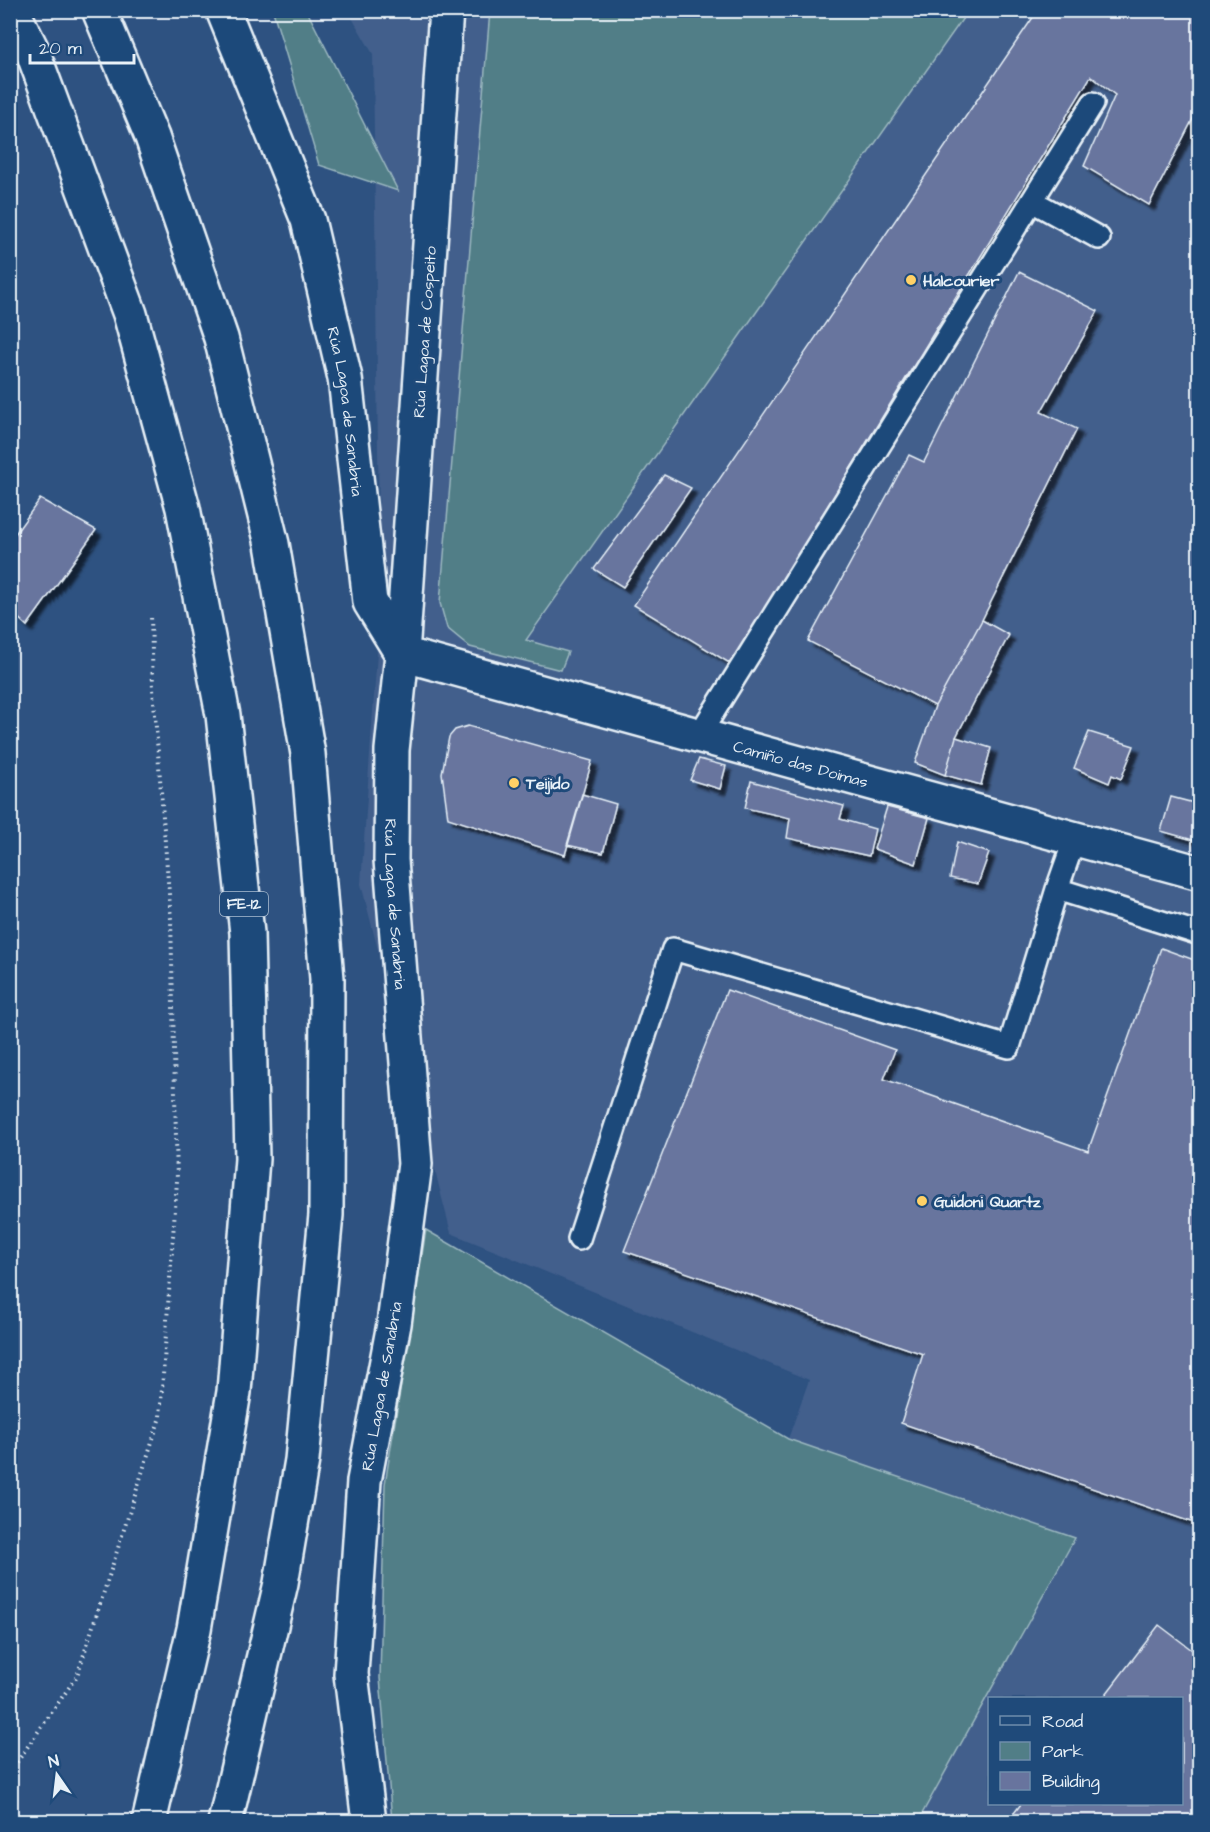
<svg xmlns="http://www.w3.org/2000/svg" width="1210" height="1832" viewBox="0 0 1210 1832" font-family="'Architects Daughter',sans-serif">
	<defs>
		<filter id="shadow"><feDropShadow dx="5.5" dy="5.5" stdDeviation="1.5" flood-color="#0009"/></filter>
	</defs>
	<rect width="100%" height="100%" fill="#2e5281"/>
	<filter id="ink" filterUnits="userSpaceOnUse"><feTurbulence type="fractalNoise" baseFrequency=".0167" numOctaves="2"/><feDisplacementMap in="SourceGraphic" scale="12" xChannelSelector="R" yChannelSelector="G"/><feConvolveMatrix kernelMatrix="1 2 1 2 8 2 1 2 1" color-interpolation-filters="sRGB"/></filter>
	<g filter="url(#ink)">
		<path fill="#425f8c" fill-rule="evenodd" d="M348,11H1199V1821H918L1074,1538L788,1439L809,1380L451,1233L361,884L380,610L373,54ZM990,1698H1182V1804H990Z"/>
		<path fill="#517e87" stroke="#9cb8c0" stroke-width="1.5" d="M273,11H307L398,191L319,165Z
			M490,11H968L526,640L568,652L561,670L470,647L447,628L440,603Z
			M426,1230L788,1439L1075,1538L918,1821H392L380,1678L385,1484Z"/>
		<path fill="#68749e" stroke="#e8f1f8" stroke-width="1.5" filter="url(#shadow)" d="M1038,10H1161L1169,15L1172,10H1200V105L1149,205L1084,166L1115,95L1091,76L731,664L634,605Z
			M1019,272L1098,311L1041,412L1077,429L982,620L935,706L808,641L909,455L924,462Z
			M664,475L691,488L623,587L594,569Z
			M40,499L96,530L27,626L10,610V541Z
			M982,620L1009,635L956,737L945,775L915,763L935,706Z
			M468,726L592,761L565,855L448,818L442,773L449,737L455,730Z
			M1089,732L1134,746L1121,779L1112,775L1109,783L1074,768Z
			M956,737L991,748L981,785L945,775Z
			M699,759L726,766L720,789L690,780Z
			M751,781L844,806L840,819L875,829L869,856L787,838L790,818L745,808Z
			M1200,783V842L1161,831L1171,797L1194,803Z
			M582,794L616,804L603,853L567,845Z
			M887,807L929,818L916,864L874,849Z
			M957,842L989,853L978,884L950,878Z
			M1161,948L1200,962V1499L1191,1522L901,1423L923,1354L624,1251L727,990L895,1050L884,1079L1088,1151Z
			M1159,1625L1200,1656V1822H1007L1021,1804H1182V1698H1103Z"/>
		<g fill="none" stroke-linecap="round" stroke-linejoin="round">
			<g stroke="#e8f1f8" stroke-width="26">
				<path id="service" d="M1032,201L1099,238
					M699,735L1093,103
					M1075,838L1057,889L1200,934
					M579,1239L673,949L1009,1047L1057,889"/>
			</g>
			<g stroke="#e8f1f8" stroke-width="38">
				<g id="minor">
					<path id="s1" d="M223,10L308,220L345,378L370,602L402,654L392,750L391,860L415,1164L394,1324L364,1481L351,1674L369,1822"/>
					<path id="s2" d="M446,10L402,654L1200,873"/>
				</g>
			</g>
			<g stroke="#e8f1f8" stroke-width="38">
				<path id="trunk" d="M12,10L32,50L130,314L183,508L223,715L247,933L252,1159L234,1392L194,1629L149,1822
					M99,10L152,137L221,338L272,544L308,754L327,979L326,1215L302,1460L281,1583L225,1822"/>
			</g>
			<path stroke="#e8f1f8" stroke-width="4" stroke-dasharray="1.5 4.5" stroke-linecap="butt" d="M10,1772L77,1676L160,1417L177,1181L171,919L153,689L151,615"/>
			<use href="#service" stroke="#1f4a7a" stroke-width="21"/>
			<use href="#minor" stroke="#1f4a7a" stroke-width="33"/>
			<use href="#trunk" stroke="#1f4a7a" stroke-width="33"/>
		</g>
	</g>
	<g fill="#ffd166" stroke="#1f4a7a" stroke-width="2">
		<circle cx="911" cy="280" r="6"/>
		<circle cx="514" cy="783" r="6"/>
		<circle cx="922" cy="1201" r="6"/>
	</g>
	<g text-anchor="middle" stroke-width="6" stroke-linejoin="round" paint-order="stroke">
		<rect fill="#1f4a7a" stroke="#acbfd2" stroke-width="1.5" x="220" y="892" width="48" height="24" rx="4.5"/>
		<g font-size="15" font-weight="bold" fill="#e8f1f8">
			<text x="244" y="909">FE-12</text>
		</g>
		<g font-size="16" font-weight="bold" fill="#e8f1f8" stroke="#1f4a7a" text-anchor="start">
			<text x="923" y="286">Halcourier</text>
			<text x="526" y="789">Teijido</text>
			<text x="934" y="1207">Guidoni Quartz</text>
		</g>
		<g font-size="16" fill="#e8f1f8" stroke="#1f4a7a">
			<text transform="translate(424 332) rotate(-86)" y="6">Rúa Lagoa de Cospeito</text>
			<text dy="6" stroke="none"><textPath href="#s1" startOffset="422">Rúa Lagoa de Sanabria</textPath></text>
			<text dy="6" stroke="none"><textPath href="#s2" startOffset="1059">Camiño das Doimas</textPath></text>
			<text dy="6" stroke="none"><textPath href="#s1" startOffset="926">Rúa Lagoa de Sanabria</textPath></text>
			<text transform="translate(381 1386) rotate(-80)" y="6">Rúa Lagoa de Sanabria</text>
		</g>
	</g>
	<rect width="1210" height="1832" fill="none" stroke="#1f4a7a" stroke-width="36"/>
	<rect x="18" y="18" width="1174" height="1796" fill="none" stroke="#e8f1f8" stroke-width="2" filter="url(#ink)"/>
	<rect x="988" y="1697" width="195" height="108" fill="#1f4a7a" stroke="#6f8dac" stroke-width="1.5"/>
	<rect x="1000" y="1716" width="30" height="9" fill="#1f4a7a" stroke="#6f8dac" stroke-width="1.5"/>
	<text x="1042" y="1727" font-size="18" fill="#e8f1f8">Road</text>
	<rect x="1000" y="1742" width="30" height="18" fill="#517e87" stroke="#6f8dac" stroke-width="1.5"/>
	<text x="1042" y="1757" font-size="18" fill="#e8f1f8">Park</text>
	<rect x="1000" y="1772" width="30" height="18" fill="#68749e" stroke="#6f8dac" stroke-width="1.5"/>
	<text x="1042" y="1787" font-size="18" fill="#e8f1f8">Building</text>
	<g transform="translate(57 1775) rotate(346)" stroke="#1f4a7a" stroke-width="4.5" paint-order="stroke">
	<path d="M0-4.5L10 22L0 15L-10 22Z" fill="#e8f1f8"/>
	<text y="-9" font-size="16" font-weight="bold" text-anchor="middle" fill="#e8f1f8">N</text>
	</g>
	<path d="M30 54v9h104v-9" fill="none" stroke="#e8f1f8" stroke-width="3"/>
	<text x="39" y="54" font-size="18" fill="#e8f1f8" stroke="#1f4a7a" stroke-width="4.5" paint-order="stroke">20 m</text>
</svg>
